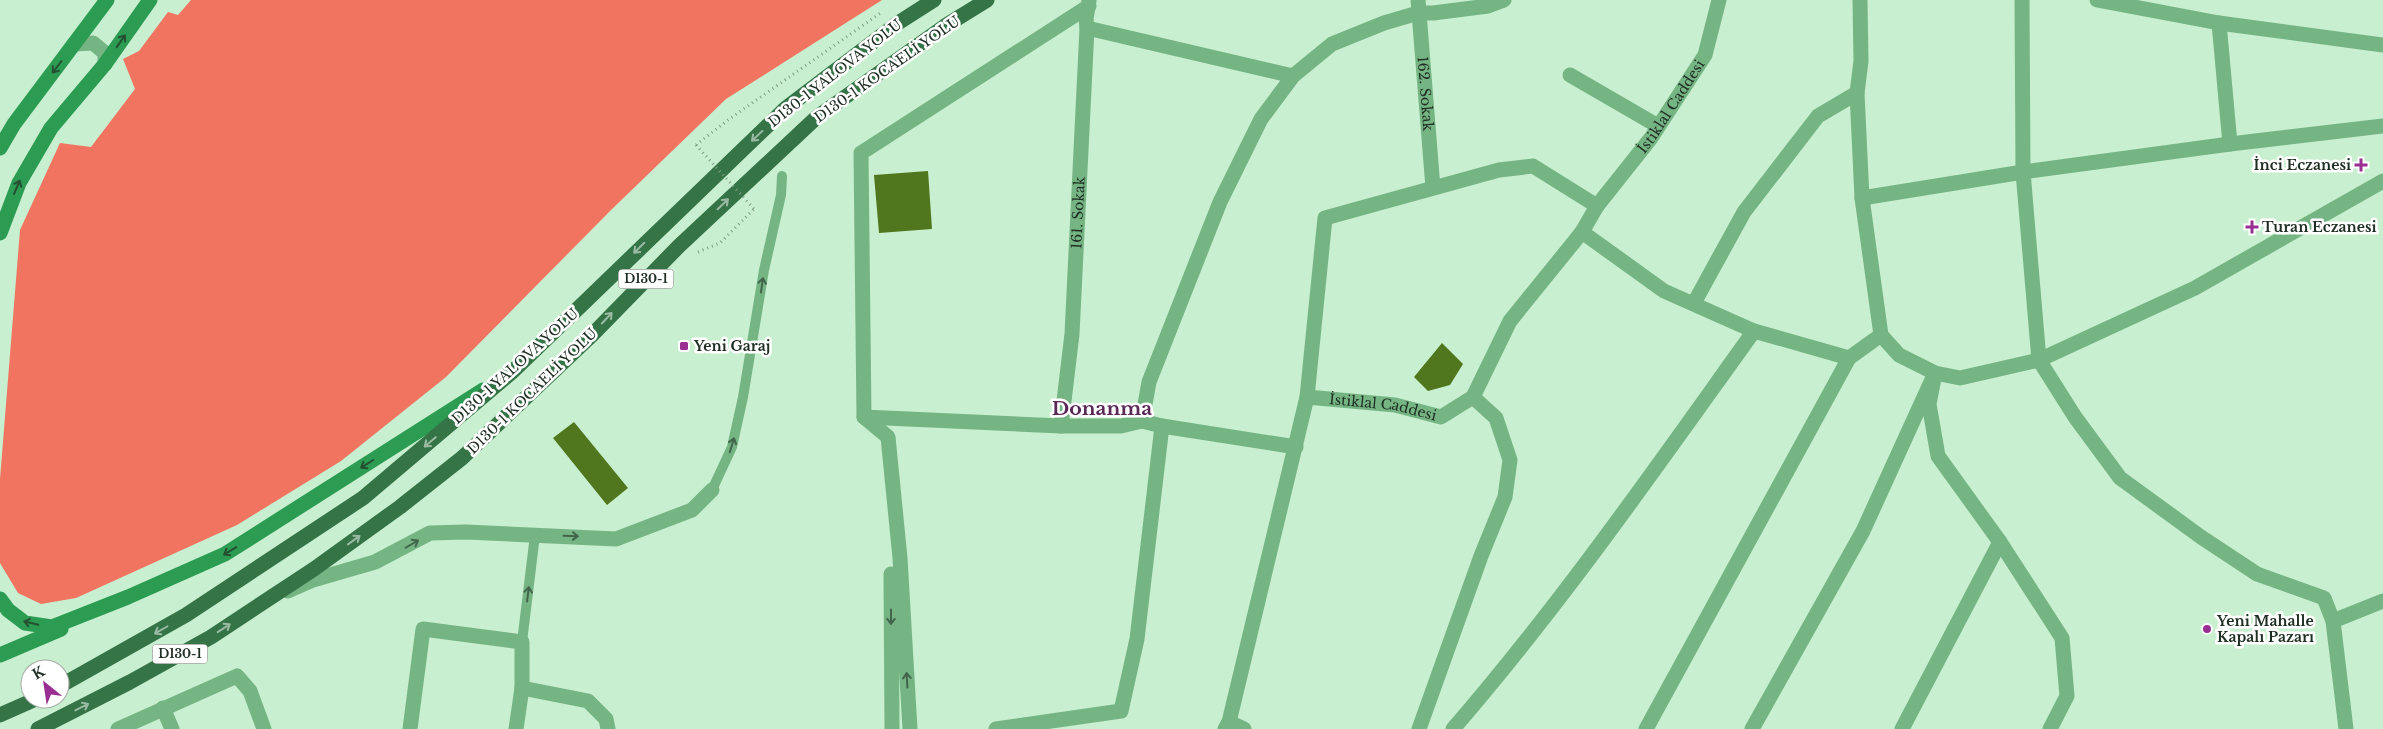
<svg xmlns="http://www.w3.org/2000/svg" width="2383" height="729" viewBox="0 0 2383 729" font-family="'Libre Baskerville',serif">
	<rect width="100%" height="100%" fill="#c8efcf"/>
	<path fill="#f17461" d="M191,0H882L726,99L611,210L446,377L341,461L237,525L76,598L41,604L18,593L0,563V479L20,230L60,143L91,147L135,89L123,59L139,51L168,12L178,15Z"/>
	<path fill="#50771d" d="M928,171L932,229L879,233L874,175Z
		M1442,343L1463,364L1450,385L1428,391L1414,377Z
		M574,422L628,488L607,505L553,438Z"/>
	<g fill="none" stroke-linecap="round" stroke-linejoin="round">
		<path stroke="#819e87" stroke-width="3" stroke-dasharray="1 4" stroke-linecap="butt" d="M696,145L728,120L882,12
			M698,252L720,243L754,209"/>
		<path stroke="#75b584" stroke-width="10" d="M712,490L732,447L743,397L764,270L781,195L782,176
			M522,642L535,535"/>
		<g stroke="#75b584" stroke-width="15">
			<path id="s1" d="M1418,0L1433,188"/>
			<path d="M1860,0L1861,61L1857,93L1862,198L1881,335L1899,355L1935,373L1960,378L2039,360L2195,288L2383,181"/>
			<path d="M2022,0L2023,172L2039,360L2075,417L2120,478L2201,537L2257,574L2324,598L2333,621L2346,729"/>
			<path d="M2097,0L2219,23L2383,45"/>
			<path d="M1089,6L861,153L864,417L1061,426H1121L1142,421L1149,382L1220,202L1261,119L1293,76L1332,44L1384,23L1418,13H1433L1488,6L1504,0"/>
			<path d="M1087,28L1293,76"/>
			<path d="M1570,75L1658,126"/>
			<path d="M2230,144L2383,126"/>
			<path d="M1862,198L2023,172L2230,144L2219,23"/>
			<path d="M1582,232L1664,291L1754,331L1849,358"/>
			<path d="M1694,303L1744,212L1818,116L1857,93"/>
			<path d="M1307,397L1325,218L1499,170L1533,166L1597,206"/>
			<path id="s2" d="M1061,426L1072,334L1087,28L1086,19L1089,1"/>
			<path d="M1162,426L1296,447"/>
			<path d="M2333,621L2383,601"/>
			<path d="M522,688L588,701L606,719L608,729"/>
			<path d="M163,708L172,729"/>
			<path d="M1229,722L1244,729"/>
			<path d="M118,729L237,676L250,691L264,729"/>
			<path d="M410,729L423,629L522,642V688L516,729"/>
			<path d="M996,729L1121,711L1137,639L1162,426L1142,421"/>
			<path id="s3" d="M1225,729L1229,722L1307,397L1395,405L1441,417L1473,397L1510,321L1582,232L1597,206L1651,138L1705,55L1719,0"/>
			<path d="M1419,729L1481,556L1505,497L1510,460L1496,418L1473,397"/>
			<path d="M1453,729C1562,603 1657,466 1754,331"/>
			<path d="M1646,729L1849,358L1881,335"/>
			<path d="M1752,729L1863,531L1935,373L1929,404L1938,456L2000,542L2062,638L2067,696L2050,729"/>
			<path d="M1902,729L2000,542"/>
		</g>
		<path stroke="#75b584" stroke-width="15" d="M74,44L93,43L105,53V64
			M864,417L888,437L900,558L910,729
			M891,574L892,729
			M288,591L313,580L375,562L430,533L466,532L616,539L692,510L712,490"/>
		<path stroke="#2c9c53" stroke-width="15" d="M0,148L14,124L107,0
			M0,233L19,183L51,128L105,64L150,0
			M0,599L8,610L25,623L52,627L128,597L225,554L483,390
			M0,655L61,629"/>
		<path stroke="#347446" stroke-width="15" d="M60,686L186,615L363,498L512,372L786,108L898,23L934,0
			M0,715L36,699
			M38,729L130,682L211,637L314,569L400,507L462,458L593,334L679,246L817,117L945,26L987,0"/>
		<path stroke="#819e87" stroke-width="3" stroke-dasharray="1 4" stroke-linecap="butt" d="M696,145L754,209"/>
	</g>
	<defs><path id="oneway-shaft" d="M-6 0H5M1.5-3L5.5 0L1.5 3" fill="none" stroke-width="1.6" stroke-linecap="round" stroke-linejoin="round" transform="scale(1.25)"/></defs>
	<g stroke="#245031">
		<use href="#oneway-shaft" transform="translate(121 41) rotate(-55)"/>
		<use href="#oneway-shaft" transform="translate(57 67) rotate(127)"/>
		<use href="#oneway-shaft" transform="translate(17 187) rotate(-67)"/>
		<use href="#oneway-shaft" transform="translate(367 464) rotate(148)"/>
		<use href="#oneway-shaft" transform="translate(230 551) rotate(149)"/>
		<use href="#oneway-shaft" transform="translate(31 623) rotate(-166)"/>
	</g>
	<g stroke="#9abaa2">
		<use href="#oneway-shaft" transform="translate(757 136) rotate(137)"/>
		<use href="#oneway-shaft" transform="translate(723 204) rotate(-44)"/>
		<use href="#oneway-shaft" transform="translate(639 248) rotate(135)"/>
		<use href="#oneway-shaft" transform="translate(607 318) rotate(-47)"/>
		<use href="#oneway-shaft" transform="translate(430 442) rotate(140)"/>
		<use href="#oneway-shaft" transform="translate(354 540) rotate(-36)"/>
		<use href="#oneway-shaft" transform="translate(224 628) rotate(-33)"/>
		<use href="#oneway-shaft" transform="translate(161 630) rotate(150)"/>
		<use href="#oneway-shaft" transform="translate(82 707) rotate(-27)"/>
	</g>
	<g stroke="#42654a">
		<use href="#oneway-shaft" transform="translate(762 285) rotate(-82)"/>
		<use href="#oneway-shaft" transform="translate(732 445) rotate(-73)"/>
		<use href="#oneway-shaft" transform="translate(571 536) rotate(2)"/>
		<use href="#oneway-shaft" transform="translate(412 544) rotate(-30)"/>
		<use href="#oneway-shaft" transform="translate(528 594) rotate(-83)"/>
		<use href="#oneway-shaft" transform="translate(891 617) rotate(90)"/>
		<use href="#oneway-shaft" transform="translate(907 680) rotate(-93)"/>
	</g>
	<g fill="#982e91" stroke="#fff" stroke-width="2">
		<path d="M2358.5 157.5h5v5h5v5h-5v5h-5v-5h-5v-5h5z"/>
		<path d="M2249.5 219.5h5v5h5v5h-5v5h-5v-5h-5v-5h5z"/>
		<rect x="679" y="341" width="10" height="10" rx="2.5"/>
		<circle cx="2207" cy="629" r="5"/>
	</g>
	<g text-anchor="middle" stroke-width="5" stroke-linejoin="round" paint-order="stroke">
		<g fill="#fff" stroke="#636d65" stroke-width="1">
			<rect x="618.5" y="269.5" width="55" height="19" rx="4"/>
			<rect x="152.5" y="644.5" width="55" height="19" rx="4"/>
		</g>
		<g font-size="12" font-weight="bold" fill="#202f23">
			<text x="646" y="283">D130-1</text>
			<text x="180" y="658">D130-1</text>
		</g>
		<g font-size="14" fill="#202f23" stroke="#fff">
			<text transform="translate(887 69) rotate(-35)" y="5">D130-1 KOCAELİ YOLU</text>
			<text transform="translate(835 73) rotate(-38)" y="5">D130-1 YALOVA YOLU</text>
			<text dy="5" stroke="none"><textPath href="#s1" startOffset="94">162. Sokak</textPath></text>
			<text dy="5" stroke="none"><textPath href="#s3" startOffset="869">İstiklal Caddesi</textPath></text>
			<text dy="5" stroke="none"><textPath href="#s2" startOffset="214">161. Sokak</textPath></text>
			<text transform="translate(515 366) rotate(-42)" y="5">D130-1 YALOVA YOLU</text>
			<text transform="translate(532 391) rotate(-44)" y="5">D130-1 KOCAELİ YOLU</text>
			<text dy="5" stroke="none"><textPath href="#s3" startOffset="419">İstiklal Caddesi</textPath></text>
		</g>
		<g font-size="14" font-weight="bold" fill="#202f23" stroke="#fff" text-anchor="start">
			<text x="2351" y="170" text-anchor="end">İnci Eczanesi</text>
			<text x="2262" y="232">Turan Eczanesi</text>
			<text x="694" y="351">Yeni Garaj</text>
			<text x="2217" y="626">Yeni Mahalle<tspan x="2217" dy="16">Kapalı Pazarı</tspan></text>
		</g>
		<g font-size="19" font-weight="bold" fill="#5b2857" stroke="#fff">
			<text x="1102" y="415">Donanma</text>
		</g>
	</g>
	<g transform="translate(45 684) rotate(330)"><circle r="24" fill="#ffffff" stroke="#a6aca7"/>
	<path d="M0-4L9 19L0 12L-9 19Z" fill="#982e91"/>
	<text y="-8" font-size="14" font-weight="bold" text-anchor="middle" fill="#202f23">K</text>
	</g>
</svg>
